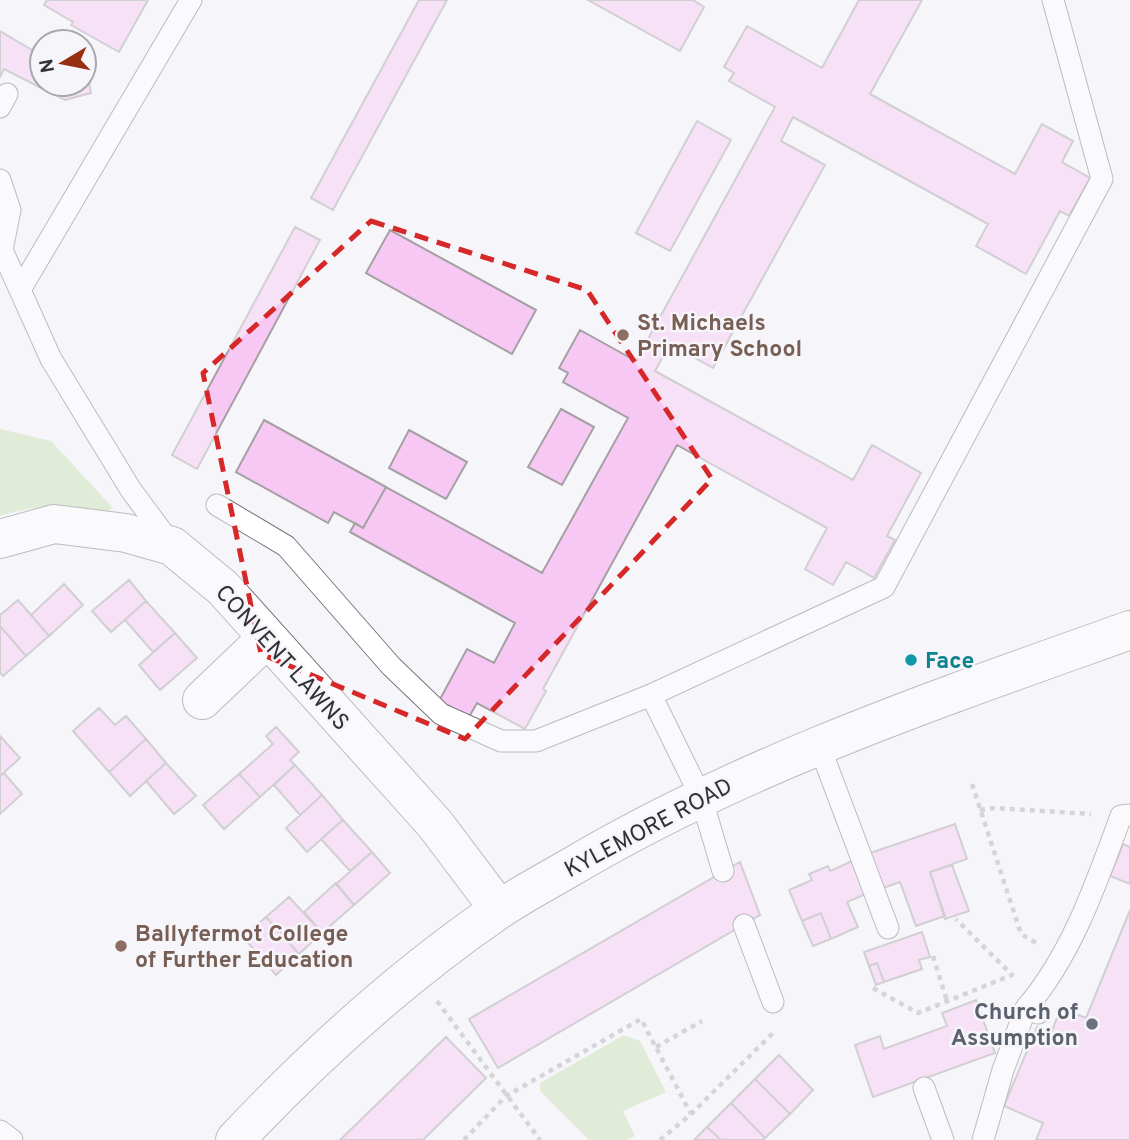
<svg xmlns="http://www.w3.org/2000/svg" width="1130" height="1140" viewBox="0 0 1130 1140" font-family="Overpass,sans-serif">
	<rect width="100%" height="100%" fill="#f6f6fa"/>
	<path fill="#c5deaf" d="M0,429L51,441L113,508L99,515C62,502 37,505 0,516Z
		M624,1035L640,1041L666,1092L623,1111L635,1136L626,1140H589L540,1091V1083Z"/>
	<path fill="#f6c8f3" stroke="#a4a0a3" stroke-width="2" d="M47,0H148L119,52L71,25L73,22L44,5Z
		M419,0H447L333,210L311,198Z
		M588,0H693L704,7L680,51Z
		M859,0H922L870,94L1015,174L1042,124L1073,141L1062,162L1090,178L1069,216L1060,211L1026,274L976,246L988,224L793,117L781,141L825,165L713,368L670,344L655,371L853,480L872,445L921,473L887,536L895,540L874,578L846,562L833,585L805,569L827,528L677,445L543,689L546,691L525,729L477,703L469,717L439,701L467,649L494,663L515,623L350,532L355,523L363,528L386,487L542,573L628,418L563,382L568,373L559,368L580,330L636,361L775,107L729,81L734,73L724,67L747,26L822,68Z
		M0,31L42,56V84H84V80L89,83L91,93L65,100L4,69L0,77Z
		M697,121L731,140L670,251L636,233Z
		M295,227L320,240L197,469L172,455Z
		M390,230L536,310L512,354L366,273Z
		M561,409L594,427L562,485L528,467Z
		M264,420L386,487L363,528L334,512L328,523L236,472Z
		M409,430L467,462L446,499L389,468Z
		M129,580L146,601L111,632L92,611Z
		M64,584L83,605L49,636L31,615Z
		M18,600L49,636L26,656L0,626V615Z
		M146,601L175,633L153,652L125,620Z
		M0,626L26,656L3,676L0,672Z
		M175,633L197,658L160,690L139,665Z
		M99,708L115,725L126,716L146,739L109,772L73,731Z
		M276,727L299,752L290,760L295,765L260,797L239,774L273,744L266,736Z
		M0,736L20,758L0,776Z
		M146,739L166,763L130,796L109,772Z
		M166,763L196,796L174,814L146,781Z
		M295,765L322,795L300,815L274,785Z
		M4,773L22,794L0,814V776Z
		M239,774L260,797L224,829L203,805Z
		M322,795L343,820L307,852L286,828Z
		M343,820L372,852L350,871L321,839Z
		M955,824L967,859L930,872L945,916L916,926L900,882L883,888L870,853Z
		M1123,844L1130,847V884L1110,876Z
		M372,852L390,873L354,905L336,884Z
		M852,861L866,894L847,902L858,927L831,939L821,913L802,921L789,890L812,880L809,874L828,866L830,871Z
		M740,862L760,915L498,1068L469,1019Z
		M952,865L969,911L945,919L930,872Z
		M336,883L354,905L322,933L304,912Z
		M289,897L322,933L299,954L266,917Z
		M1130,910V1140H1036L1043,1123L1004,1106L1037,1027L1051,1033L1061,1008L1086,1018Z
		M821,913L831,939L813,946L802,921Z
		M266,917L299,954L276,975L243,937Z
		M922,932L930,957L919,960L922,969L884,982L877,963L869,966L864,952Z
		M877,963L884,982L876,985L869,966Z
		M976,1000L995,1053L873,1097L855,1045L880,1036L884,1049L947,1026L942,1013Z
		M446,1037L486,1078L423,1140H340Z
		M779,1055L813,1090L790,1114L755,1079Z
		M755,1079L790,1114L765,1138L731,1103Z
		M731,1103L765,1138L763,1140H721L707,1127Z
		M707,1127L721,1140H694Z"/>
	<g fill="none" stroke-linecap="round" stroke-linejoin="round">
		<g stroke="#76767a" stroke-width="23">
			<path id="service" d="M0,107L7,94
				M0,180L10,210L2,250L51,359L131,490L171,544
				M20,290L191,0
				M217,505L286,546L391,666L441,714L501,741H536L651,695L884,587L1102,179L1053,0
				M651,695L701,797L723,871
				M819,745L888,928
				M744,925L773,1002
				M1026,1008C1072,955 1097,881 1121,816L1130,815
				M924,1088L943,1140
				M0,1131L12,1140
				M983,1140L1003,1070L1026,1008L1038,1013"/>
		</g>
		<g stroke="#76767a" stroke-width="40">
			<path id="minor" d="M0,539L54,524L126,533L172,546L223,588L435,824L499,909
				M202,700L266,639"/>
		</g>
		<g stroke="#76767a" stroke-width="40">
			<path id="secondary" d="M235,1140C315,1055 401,977 497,911C519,896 543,883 566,870C742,765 937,699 1130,630"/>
		</g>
		<path stroke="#aeaeb1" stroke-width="4.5" stroke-dasharray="5 5" stroke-linecap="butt" d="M972,784L1021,934L1038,944
			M980,810L994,808L1091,814
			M933,956L947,1001
			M873,988L918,1013L1012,975L956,919
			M437,1001L540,1140
			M656,1047L702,1021
			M464,1140L506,1096L641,1019L691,1114
			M660,1140L691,1114L776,1030"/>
		<use href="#service" stroke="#fff" stroke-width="21"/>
		<use href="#minor" stroke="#fff" stroke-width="38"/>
		<use href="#secondary" stroke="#fff" stroke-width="38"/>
	</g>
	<path d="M0 0H1130V1140H0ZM371,221L587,290L712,479L465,739L261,654L203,373Z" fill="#f6f6fa" fill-opacity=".55" fill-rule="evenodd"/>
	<path fill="none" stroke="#d62828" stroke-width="5" stroke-dasharray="14 9" stroke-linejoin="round" d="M371,221L587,290L712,479L465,739L261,654L203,373Z"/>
	<g fill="#8d6e63" stroke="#f6f6fa" stroke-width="2.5">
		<circle cx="623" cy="335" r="7"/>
		<circle cx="121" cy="946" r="7"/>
	</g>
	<circle fill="#0f9aa8" stroke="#f6f6fa" stroke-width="2.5" cx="911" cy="660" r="7"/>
	<circle fill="#6b7280" stroke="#f6f6fa" stroke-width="2.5" cx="1092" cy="1024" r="7"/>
	<g text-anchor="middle" stroke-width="5" stroke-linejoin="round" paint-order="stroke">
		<g font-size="23" font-weight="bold" fill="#785e54" stroke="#f6f6fa" text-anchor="start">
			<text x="637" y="330">St. Michaels<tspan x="637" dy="26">Primary School</tspan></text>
			<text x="135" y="941">Ballyfermot College<tspan x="135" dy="26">of Further Education</tspan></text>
		</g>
		<g font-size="23" fill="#323234" stroke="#f6f6fa">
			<text transform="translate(283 657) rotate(48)" y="8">CONVENT LAWNS</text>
			<text transform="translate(648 827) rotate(-28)" y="8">KYLEMORE ROAD</text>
		</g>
		<g font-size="23" font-weight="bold" fill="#0d838f" stroke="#f6f6fa" text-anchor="start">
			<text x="925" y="668">Face</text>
		</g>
		<g font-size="23" font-weight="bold" fill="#5b616d" stroke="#f6f6fa" text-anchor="end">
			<text x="1078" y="1019">Church of<tspan x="1078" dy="26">Assumption</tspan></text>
		</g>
	</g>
	<g transform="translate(63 63) rotate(260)"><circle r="33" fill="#f6f6fa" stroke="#a8a8ab" stroke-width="2"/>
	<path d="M0-5L12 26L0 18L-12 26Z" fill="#962e12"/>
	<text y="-10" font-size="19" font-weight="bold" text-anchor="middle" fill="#323234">N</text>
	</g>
</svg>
